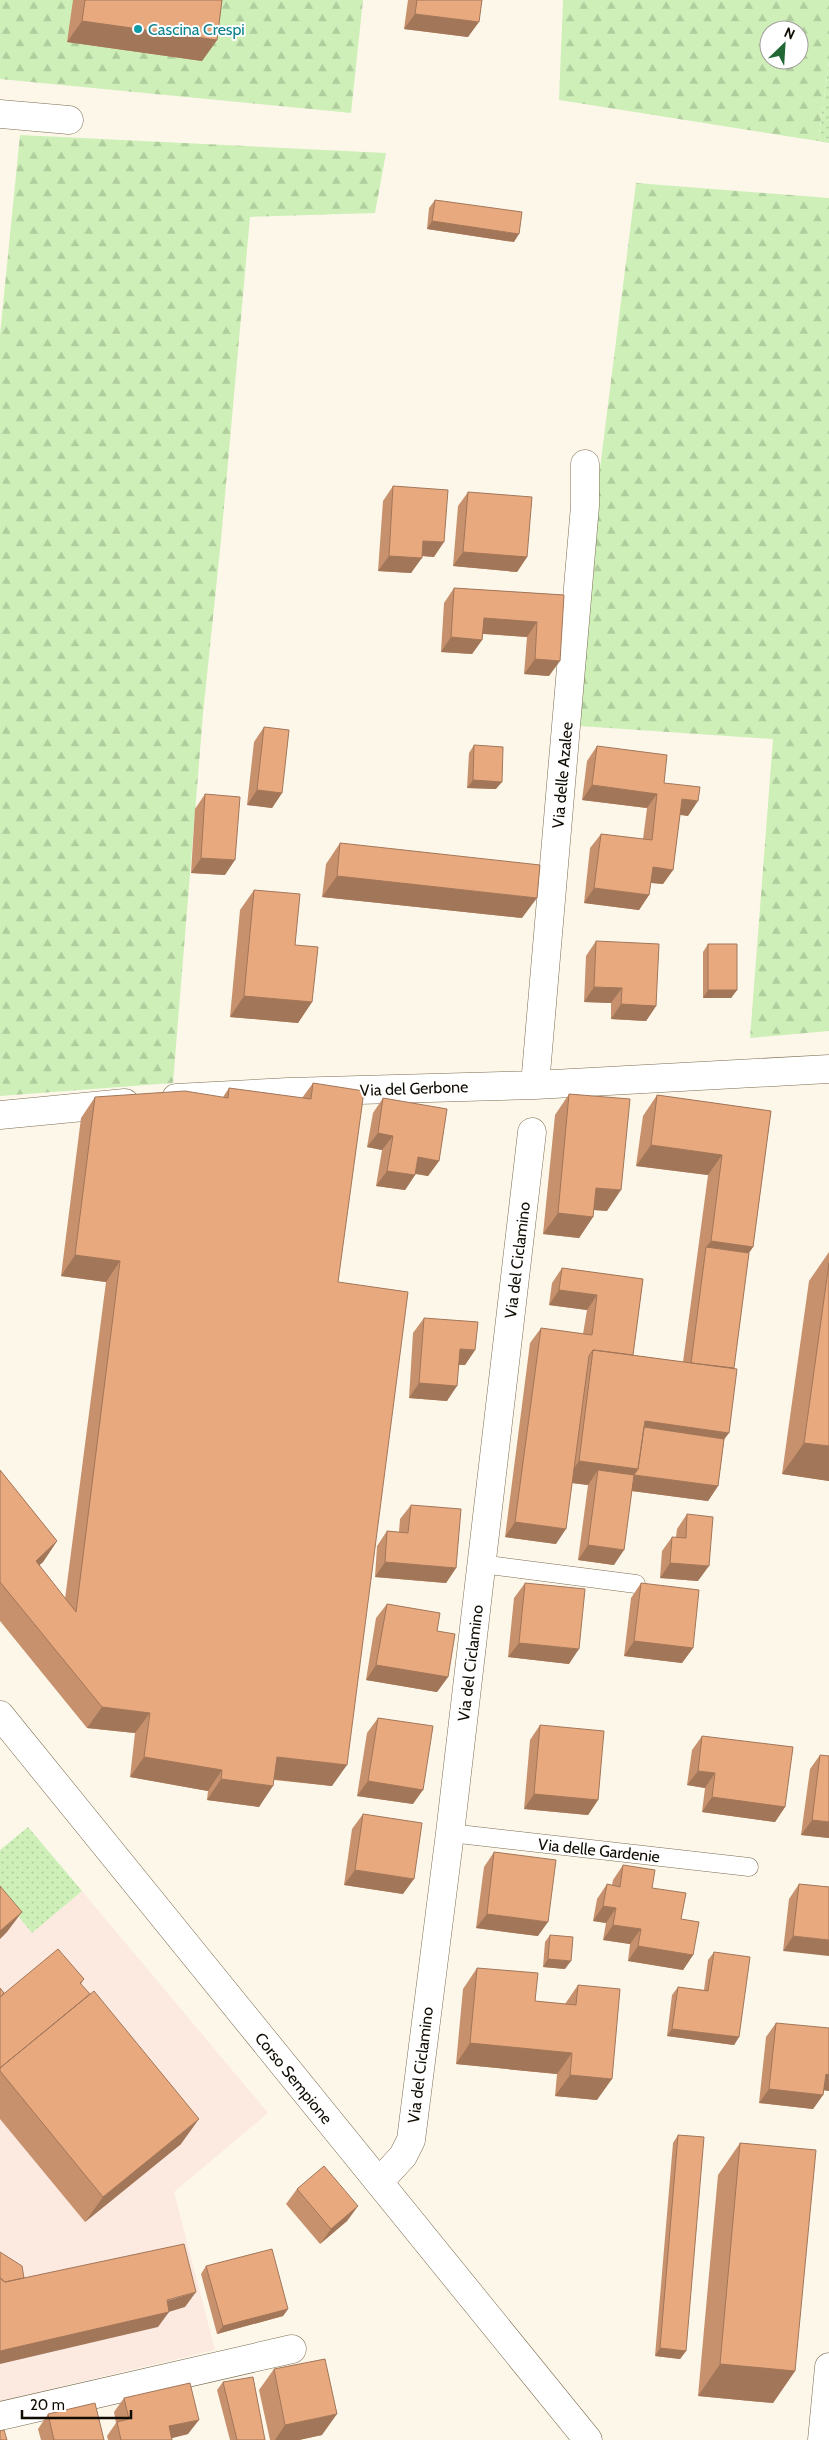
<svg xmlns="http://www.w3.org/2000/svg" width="829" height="2440" viewBox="0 0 829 2440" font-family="Cabin,sans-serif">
	<defs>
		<pattern id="grass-dots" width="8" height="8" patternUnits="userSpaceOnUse" patternTransform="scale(1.25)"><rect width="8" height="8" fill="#cef0b8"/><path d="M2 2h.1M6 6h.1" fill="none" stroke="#b0cd9d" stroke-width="1.8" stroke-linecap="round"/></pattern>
		<pattern id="forest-firs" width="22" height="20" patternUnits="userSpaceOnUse" patternTransform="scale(1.25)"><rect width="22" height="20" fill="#cef0b8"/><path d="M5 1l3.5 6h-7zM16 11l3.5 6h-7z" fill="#b0cd9d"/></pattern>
	</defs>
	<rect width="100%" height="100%" fill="#fdf7ea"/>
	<path fill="#fce9e0" d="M82,1891L268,2113L174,2192L215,2350L0,2401V1894L32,1933Z"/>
	<path fill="url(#grass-dots)" d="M829,62V143L818,141Z
		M28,1827L82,1891L32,1933L0,1894V1850Z"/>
	<path fill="url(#forest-firs)" fill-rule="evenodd" d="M0,0H363L351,113L0,79Z
		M563,0H829V62L818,141L559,100ZM769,30H799V60H769Z
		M20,135L386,153L375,213L250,217L221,540L203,714L173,1083L0,1096V335Z
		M636,183L829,198V1031L750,1038L773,739L579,726L599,476Z"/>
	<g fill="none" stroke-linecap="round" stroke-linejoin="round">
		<g stroke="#7c6d50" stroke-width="19">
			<path id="lane" d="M481,1564L636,1584
				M450,1833L749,1867"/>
		</g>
		<g stroke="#7c6d50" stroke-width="29">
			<path id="street" d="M0,114L69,120
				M535,1085L585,506V464
				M176,1098L288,1092L535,1085L829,1069
				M0,1115L125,1103
				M379,2182L403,2156L411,2140L450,1833L532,1132
				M0,2416L292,2349
				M822,2440L829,2367"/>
		</g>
		<g stroke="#7c6d50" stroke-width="29">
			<path id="primary" d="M0,1715L588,2440"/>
		</g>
		<use href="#lane" stroke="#fff" stroke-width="18"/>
		<use href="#street" stroke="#fff" stroke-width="28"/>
		<use href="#primary" stroke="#fff" stroke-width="28"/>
	</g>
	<path fill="#c8916d" d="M73,0H222L217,40L202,61L67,42Z
		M408,0H482L468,37L404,29Z
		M435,200L514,242L427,229L429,208Z
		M393,486L434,557L422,556L411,573L378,571L383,501Z
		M468,492L527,557L517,572L453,566L458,506Z
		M454,588L564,595L549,676L524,674L527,637L483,634L482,640L472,654L441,652L444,603Z
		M264,727L282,793L272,808L247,805L254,742Z
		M474,745L496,789L467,788L469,753Z
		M597,746L664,783L688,816L680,815L673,870L663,884L651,883L649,895L639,910L584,903L590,848L601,834L643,839L647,808L582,800L587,761Z
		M205,794L225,875L191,873L195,809Z
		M340,843L522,918L322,897L326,864Z
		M254,890L295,945L312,1002L298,1023L230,1017L240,910Z
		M596,941L656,1006L646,1021L611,1019V1003L584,1002L586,956Z
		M708,944L737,990L731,998H703V952Z
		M313,1083L338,1282L332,1786L274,1780L259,1807L207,1800L208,1791L130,1777L135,1733L87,1728L0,1621V1470L57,1541L43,1562L39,1565L65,1599L106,1282L61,1276L81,1118L95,1097H223L229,1088L302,1098Z
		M569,1094L607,1211L594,1210L593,1217L579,1238L543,1234L555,1115Z
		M657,1095L771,1111L753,1247L749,1253L718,1486L708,1501L632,1491L614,1565L578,1560L588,1485L572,1483L556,1544L505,1537L530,1343L541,1328L583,1334L587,1310L549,1305L552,1283L562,1268L643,1279L633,1355L683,1362L708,1175L636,1166L643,1116Z
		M383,1098L439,1161L428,1176L415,1174V1175L405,1190L376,1186L382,1150L367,1147L373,1113Z
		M829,1252V1481L782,1474L809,1281Z
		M424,1318L475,1350L465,1365H459L447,1401L409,1398L413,1333Z
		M411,1505L456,1568L446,1583L375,1577L377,1546L387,1531L399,1532L400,1519Z
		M687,1514L698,1581L660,1578L662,1551L672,1537H676L677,1529Z
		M525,1583L569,1664L508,1657L514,1598Z
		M641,1583L693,1648L682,1663L624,1656L631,1598Z
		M387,1604L437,1631L448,1677L437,1692L366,1680L376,1618Z
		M378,1718L413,1804L357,1796L367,1733Z
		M540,1725L598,1800L588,1815L524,1809L530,1740Z
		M702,1736L785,1807L775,1822L702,1812L705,1788L687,1785L692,1750Z
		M820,1755L829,1756V1838L801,1835L810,1769Z
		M363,1814L403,1894L344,1885L352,1829Z
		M494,1852L538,1936L476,1928L484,1867Z
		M623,1865L652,1888L681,1919L693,1955L683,1970L628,1961L630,1944L603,1940L606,1923L593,1921L597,1899L607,1884L612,1885L613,1880Z
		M799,1884L829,1887L783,1951L789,1899Z
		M550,1935L565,1969L543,1967L545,1942Z
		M714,1952L739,2037L734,2045L667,2036L672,1995L678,1987L704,1990L708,1960Z
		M477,1968L535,2001L565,2004L578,1985L597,2100L555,2096L557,2074L456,2064L463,1989Z
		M84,1979L81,1984L181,2144L85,2222L0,2119V1988L4,1993Z
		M776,2023L829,2091L824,2090L823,2095L813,2109L759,2103L766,2037Z
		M678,2135L686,2351L680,2359L655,2356L673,2143Z
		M740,2143L795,2371L773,2403L698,2396L718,2175Z
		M297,2189L358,2206L347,2221L320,2244L286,2204Z
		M206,2266L288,2309L283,2316L217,2334L201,2274Z
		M274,2369L322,2435L299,2440H270L259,2390Z
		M223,2382L265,2440H230L217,2390Z
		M124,2398L188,2434L172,2438V2440H108L107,2436L116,2423L114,2412Z
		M48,2414L104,2440H41L38,2429Z"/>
	<path fill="#a27659" d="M415,14L479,22L468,37L404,29Z
		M82,21L217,40L202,61L67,42Z
		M432,221L519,234L514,242L427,229Z
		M423,541L444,542L434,557L412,555Z
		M463,552L527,557L517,572L453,566Z
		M389,556L422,558L411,573L378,571Z
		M484,618L537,622L527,637L474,633Z
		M451,637L482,640L472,654L441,652Z
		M535,659L560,661L549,676L524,674Z
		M473,780L502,782L496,789L467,788Z
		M592,785L657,794L647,808L582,800Z
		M257,790L282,793L272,808L247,805Z
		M682,799L698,801L688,816L672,813Z
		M201,858L235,860L225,875L191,873Z
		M653,867L673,870L663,884L642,882Z
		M337,876L537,898L522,918L322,897Z
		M594,888L649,895L639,910L584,903Z
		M594,987L622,988L611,1003L584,1002Z
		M708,990H737L731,998H703Z
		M244,996L312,1002L298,1023L230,1017Z
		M621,1004L656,1006L646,1021L611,1019Z
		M378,1133L393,1136L382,1150L367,1147Z
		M651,1145L722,1155L708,1175L636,1166Z
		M418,1157L439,1161L428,1176L407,1172Z
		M387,1171L415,1175L405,1190L376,1186Z
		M596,1188L621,1190L607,1211L582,1209Z
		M558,1213L593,1217L579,1238L543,1234Z
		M711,1241L753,1247L739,1267L706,1247Z
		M75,1255L120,1261L106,1282L61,1276Z
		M559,1290L597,1295L587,1310L549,1305Z
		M460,1349L475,1350L465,1365L450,1364Z
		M419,1383L457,1386L447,1401L409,1398Z
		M645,1421L729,1433L714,1453L641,1427Z
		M804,1443L829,1446V1481L782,1474Z
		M579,1461L638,1469L624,1490L598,1470L588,1485L564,1482Z
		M634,1475L718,1486L708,1501L624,1490Z
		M515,1522L566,1529L556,1544L505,1537Z
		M57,1541L43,1562L21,1582L36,1561Z
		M588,1545L624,1550L614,1565L578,1560Z
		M385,1562L456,1568L446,1583L375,1577Z
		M670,1563L709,1566L698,1581L660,1578Z
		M634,1641L693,1648L682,1663L624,1656Z
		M519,1643L579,1649L569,1664L508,1657Z
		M376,1665L448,1677L437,1692L366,1680Z
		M102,1707L150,1713L135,1733L87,1728Z
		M144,1757L222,1770L208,1791L130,1777Z
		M277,1757L347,1765L332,1786L263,1778Z
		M698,1771L715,1773L705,1788L687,1785Z
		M221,1779L273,1786L259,1807L207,1800Z
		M368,1781L423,1790L413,1804L357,1796Z
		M534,1794L598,1800L588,1815L524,1809Z
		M712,1797L785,1807L775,1822L702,1812Z
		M812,1820L829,1822V1838L801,1835Z
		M355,1870L414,1879L403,1894L344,1885Z
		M603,1906L616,1908L606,1923L593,1921Z
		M22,1912L7,1932L0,1939V1931Z
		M487,1914L548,1922L538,1936L476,1928Z
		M613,1925L641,1929L630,1944L603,1940Z
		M793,1936L829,1940V1956L783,1951Z
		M638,1946L693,1955L683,1970L628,1961Z
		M548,1959L571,1961L565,1969L543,1967Z
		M672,2029L739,2037L734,2045L667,2036Z
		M470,2043L572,2053L557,2074L456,2064Z
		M826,2074L829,2075V2091L815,2089Z
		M570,2075L612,2079L597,2100L555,2096Z
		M769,2089L823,2095L813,2109L759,2103Z
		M199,2119L181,2144L85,2222L103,2197Z
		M358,2206L347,2221L320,2244L331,2229Z
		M196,2292L185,2307L162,2314L169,2312L158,2327L0,2364V2351Z
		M288,2309L283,2316L217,2334L223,2326Z
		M660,2348L686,2351L680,2359L655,2356Z
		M720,2364L795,2371L773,2403L698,2396Z
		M337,2414L322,2435L299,2440H275L285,2425Z
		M199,2420L188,2434L164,2440L169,2426Z"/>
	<path fill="#e8a97f" stroke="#a27659" d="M85,0H222L217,40L82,21Z
		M417,0H482L479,22L415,14Z
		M435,200L522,212L519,234L432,221Z
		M393,486L448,490L444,542L423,541L422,558L389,556Z
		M468,492L532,497L527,557L463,552Z
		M454,588L564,595L560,661L535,659L537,622L484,618L482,640L451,637Z
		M264,727L289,730L282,793L257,790Z
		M474,745L503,747L502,782L473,780Z
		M597,746L667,755L664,783L700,787L698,801L682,799L673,870L653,867L649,895L594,888L601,834L652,840L657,794L592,785Z
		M205,794L240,797L235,860L201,858Z
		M340,843L540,865L537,898L337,876Z
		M254,890L300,894L295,945L318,947L312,1002L244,996Z
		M596,941L659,944L656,1006L621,1004L622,988L594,987Z
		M708,944H737V990H708Z
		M313,1083L364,1091L338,1282L408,1292L347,1765L277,1757L273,1786L221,1779L222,1770L144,1757L150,1713L102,1707L0,1582V1470L57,1541L36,1561L76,1612L120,1261L75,1255L95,1097L185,1091L228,1098L229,1088L311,1099Z
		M569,1094L630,1099L621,1190L596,1188L593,1217L558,1213Z
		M657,1095L771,1111L753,1247L711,1241L722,1155L651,1145Z
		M383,1098L447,1109L439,1161L418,1157L415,1175L387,1171L393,1136L378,1133Z
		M706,1247L749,1253L734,1368L691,1363Z
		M829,1263V1446L804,1443Z
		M562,1268L643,1279L633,1355L593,1350L589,1356L566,1529L515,1522L541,1328L592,1335L597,1295L559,1290Z
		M424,1318L478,1322L475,1350L460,1349L457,1386L419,1383Z
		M593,1350L737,1369L729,1433L645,1421L638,1469L579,1461Z
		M644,1427L724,1439L718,1486L634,1475L624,1550L588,1545L598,1470L634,1475L638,1469Z
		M411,1505L461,1509L456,1568L385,1562L387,1531L408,1533Z
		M687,1514L713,1517L709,1566L670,1563L672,1537L686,1538Z
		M525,1583L585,1589L579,1649L519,1643Z
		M641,1583L699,1590L693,1648L634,1641Z
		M387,1604L440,1613L437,1631L455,1634L448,1677L376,1665Z
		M378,1718L433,1726L423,1790L368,1781Z
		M540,1725L604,1731L598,1800L534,1794Z
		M702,1736L793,1747L785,1807L712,1797L715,1773L698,1771Z
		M820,1755L829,1756V1822L812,1820Z
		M363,1814L422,1823L414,1879L355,1870Z
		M494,1852L556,1860L548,1922L487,1914Z
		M623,1865L655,1870L652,1888L686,1893L681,1919L699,1922L693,1955L638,1946L641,1929L613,1925L616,1908L603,1906L607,1884L620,1887Z
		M799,1884L829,1887V1940L793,1936Z
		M0,1886L22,1912L0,1931Z
		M550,1935L573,1937L571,1961L548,1959Z
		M58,1949L84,1979L80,1983L90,1994L0,2068V1997Z
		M714,1952L750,1957L739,2037L672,2029L678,1987L708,1991Z
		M477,1968L538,1973L535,2001L576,2005L578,1985L620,1989L612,2079L570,2075L572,2053L470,2043Z
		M0,1988L4,1993L0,1997Z
		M94,1991L199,2119L103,2197L0,2071V2068Z
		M776,2023L829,2028V2075L826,2074L823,2095L769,2089Z
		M678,2135L704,2137L686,2351L660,2348Z
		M740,2143L816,2150L795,2371L720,2364Z
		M324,2166L358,2206L331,2229L297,2189Z
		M184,2244L196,2292L167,2300L169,2312L0,2351V2278L5,2282Z
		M272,2249L288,2309L223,2326L206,2266Z
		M0,2252L22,2266L24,2278L5,2282L0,2278Z
		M325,2359L337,2414L285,2425L274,2369Z
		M253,2377L265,2440H237L223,2382Z
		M190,2383L199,2420L169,2426L172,2440H121L117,2422L129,2419L124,2398Z
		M95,2403L104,2440H54L48,2414Z
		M4,2430L7,2440H0V2431Z"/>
	<circle fill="#0f9aa8" stroke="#fff" stroke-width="2" cx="138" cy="29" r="5"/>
	<g text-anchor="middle" stroke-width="4" stroke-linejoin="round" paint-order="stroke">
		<g font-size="16" fill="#0d838f" stroke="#fff" text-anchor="start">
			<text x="148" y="35">Cascina Crespi</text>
		</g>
		<g font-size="16" fill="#110c03" stroke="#fff">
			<text transform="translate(562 775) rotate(-85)" y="6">Via delle Azalee</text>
			<text transform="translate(414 1088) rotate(-2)" y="6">Via del Gerbone</text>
			<text transform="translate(517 1260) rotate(-83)" y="6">Via del Ciclamino</text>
			<text transform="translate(470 1663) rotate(-83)" y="6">Via del Ciclamino</text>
			<text transform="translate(599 1850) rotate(6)" y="6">Via delle Gardenie</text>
			<text transform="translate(420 2065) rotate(-83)" y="6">Via del Ciclamino</text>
			<text transform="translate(294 2078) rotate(51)" y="6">Corso Sempione</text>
		</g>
	</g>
	<g transform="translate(784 45) rotate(25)"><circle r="24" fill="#ffffff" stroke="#a09e9a"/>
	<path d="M0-4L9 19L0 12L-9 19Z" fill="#216733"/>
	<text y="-8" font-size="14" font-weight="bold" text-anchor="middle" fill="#110c03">N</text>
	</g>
	<path d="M22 2410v8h109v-8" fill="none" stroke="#110c03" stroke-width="2.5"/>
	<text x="30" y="2410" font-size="15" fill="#110c03" stroke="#ffffff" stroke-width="4" paint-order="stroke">20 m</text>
</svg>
